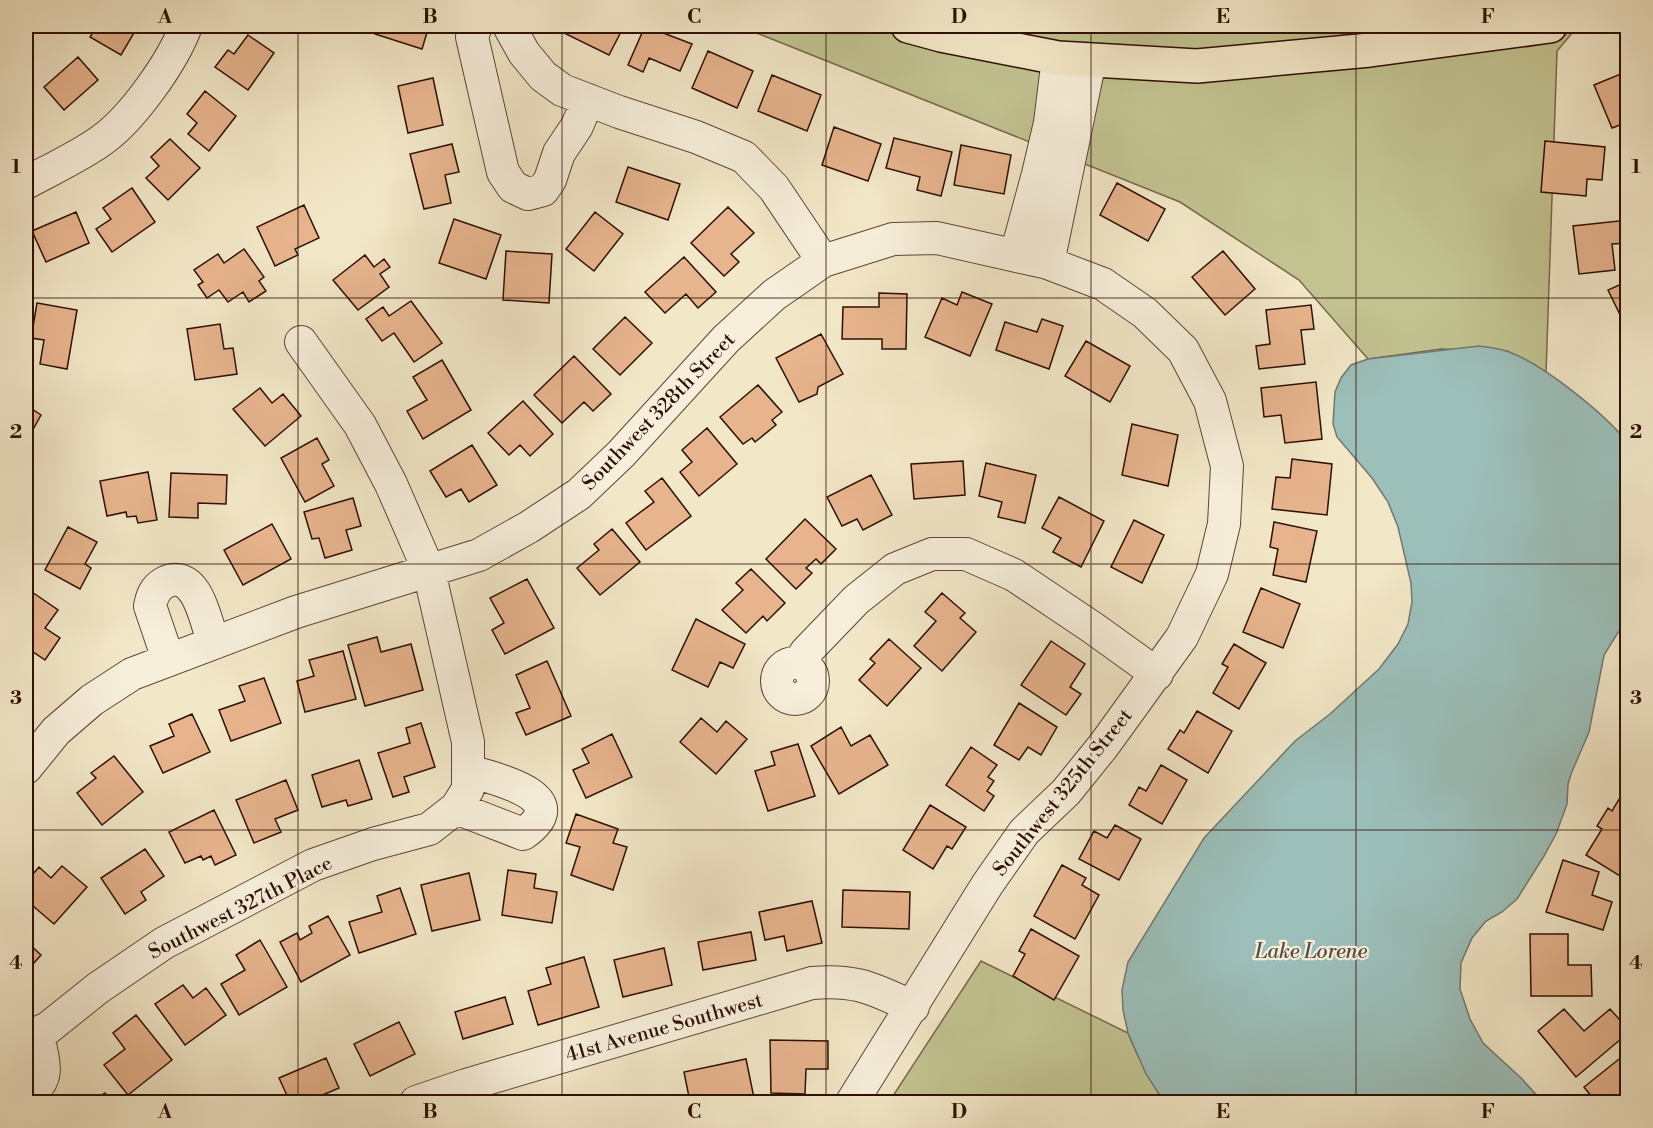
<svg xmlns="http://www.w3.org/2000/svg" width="1653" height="1128" viewBox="0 0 1653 1128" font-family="'Libre Bodoni',serif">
	<rect width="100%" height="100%" fill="#f2e7c7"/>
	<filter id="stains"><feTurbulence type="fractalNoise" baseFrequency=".00333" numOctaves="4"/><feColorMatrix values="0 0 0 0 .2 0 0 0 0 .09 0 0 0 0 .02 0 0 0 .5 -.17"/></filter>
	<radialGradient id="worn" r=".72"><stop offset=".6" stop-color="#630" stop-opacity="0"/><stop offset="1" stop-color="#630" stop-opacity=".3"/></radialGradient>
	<path fill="#c2c391" stroke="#78694a" stroke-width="1.5" d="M739,26H1578L1557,51L1546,373L1507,351L1441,349L1368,359L1299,280L1180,202Z
		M981,961L1128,1033L1137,1054L1159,1094L1173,1102H889Z"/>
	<path fill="#9cbfba" stroke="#707971" stroke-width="1.5" d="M1479,346C1488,347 1498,348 1506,351C1541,362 1605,414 1627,442V624L1617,634L1604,655L1589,732L1571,774L1568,784L1567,804L1556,834L1544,856L1517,899L1502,912L1486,921L1472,938L1461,963L1460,989L1470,1019L1483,1043L1521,1078L1543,1102H1173L1159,1094L1146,1074L1128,1033L1123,1010L1122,990L1128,962L1204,838L1295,741L1330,714L1379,669L1398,644L1408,624L1412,602L1411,583L1398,527L1388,502L1372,478L1337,437L1333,424L1335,392L1341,378L1351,365L1368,359Z"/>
	<path fill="#e7b48e" stroke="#2d0f04" stroke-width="1.5" d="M97,26H138L121,55L90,37Z
		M378,26H429L422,49L375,34Z
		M568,26H624L609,55L564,33Z
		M645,26L692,44L680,71L649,58L643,72L628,65Z
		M248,35L274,53L248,90L215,67L228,50L234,54Z
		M708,51L753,71L737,108L692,88Z
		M78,57L98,80L64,110L44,87Z
		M1628,71V122L1612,128L1594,85Z
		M772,75L821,95L807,131L758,111Z
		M433,78L443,125L408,133L398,86Z
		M205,91L236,116L209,151L188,134L197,123L187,114Z
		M834,127L881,144L868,181L822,165Z
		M894,138L952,152L941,196L917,190L920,177L886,168Z
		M170,139L200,168L168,200L146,178L159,166L151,157Z
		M1545,141L1605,147L1602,180L1587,179L1586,196L1541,192Z
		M452,144L459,172L445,175L451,203L424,209L410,154Z
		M961,145L1011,155L1004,194L954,185Z
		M628,167L680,184L668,220L616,202Z
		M1117,183L1165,209L1148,241L1100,215Z
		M132,188L155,222L112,252L96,229L111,219L103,208Z
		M304,205L319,238L295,249L298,255L275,266L257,227Z
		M728,207L754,233L731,254L739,262L724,276L691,243Z
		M76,212L89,243L46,262L32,231Z
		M595,212L623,234L594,271L566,249Z
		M454,219L501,235L486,279L439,263Z
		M1628,220V243L1612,244L1615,270L1579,274L1573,226Z
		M244,249L264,277L259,281L266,291L249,302L243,292L228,302L219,290L207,298L198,285L203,282L194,270L218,254L224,263Z
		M506,251L552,254L549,303L503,300Z
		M1223,251L1255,289L1225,315L1192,277Z
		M365,255L374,267L384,259L390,267L380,274L389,287L358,310L333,280Z
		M684,257L716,292L698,308L686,294L665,313L645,292Z
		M1628,281V331L1608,290Z
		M962,292L992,304L970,356L925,337L942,298L957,305Z
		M879,293L907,294L906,349H882V339H842L843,307H879Z
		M411,301L442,343L414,362L394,333L382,341L366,319L383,307L389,316Z
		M37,303L77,310L67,369L40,364L44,340L31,338Z
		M1311,305L1314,329L1301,330L1305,364L1259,369L1256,346L1270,344L1266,310Z
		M625,317L652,343L620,375L593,349Z
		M1042,319L1063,326L1049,369L996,350L1005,322L1037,332Z
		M220,324L224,349L233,348L237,374L195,380L187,329Z
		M821,334L843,374L818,387L817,394L799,402L776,358Z
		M1086,341L1130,366L1110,402L1065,376Z
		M574,356L611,394L593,411L584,402L562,423L534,395Z
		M442,360L471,410L423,439L407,411L427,400L413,377Z
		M1316,382L1322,439L1285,443L1281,415L1264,417L1261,388Z
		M758,385L782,412L772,420L776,425L755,442L752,438L743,444L720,417Z
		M260,388L272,403L283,394L301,416L265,446L233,409Z
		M523,401L553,434L530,456L520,445L509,455L488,433Z
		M26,405L41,415L26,442Z
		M1132,424L1178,435L1168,486L1122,475Z
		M707,428L737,464L699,496L680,472L692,462L682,450Z
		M317,438L329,460L322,464L334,486L305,502L281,458Z
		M472,445L497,485L469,502L461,489L446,497L430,471Z
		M1292,459L1332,464L1327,515L1272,509L1276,477L1290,478Z
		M963,461L965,495L914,499L911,464Z
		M986,463L1036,475L1025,523L998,517L1002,502L979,496Z
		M148,472L157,520L138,523L136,516L127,517L126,512L107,516L100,481Z
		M171,473L227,475L226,504L198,503V518L169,517Z
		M871,475L892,515L863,530L857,519L842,526L827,497Z
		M662,478L691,516L646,550L626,523L654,502L645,491Z
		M1059,497L1104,521L1081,567L1053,552L1061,538L1042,528Z
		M353,498L361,526L346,530L352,550L325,558L319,538L312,539L304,512Z
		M805,519L836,549L821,564L816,559L806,568L812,573L796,589L766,559Z
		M1134,520L1164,535L1142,583L1111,567Z
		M1274,522L1317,531L1306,582L1273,575L1278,549L1270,547Z
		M272,524L291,559L243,585L224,550Z
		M68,527L97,542L85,564L91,568L80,589L45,570Z
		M612,529L640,562L600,595L577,568L599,550L594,544Z
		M751,569L785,603L767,621L763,616L746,633L722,610L743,590L736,583Z
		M527,579L554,628L505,654L492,630L504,623L490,598Z
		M1261,588L1300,604L1283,648L1243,632Z
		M32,592L58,610L45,628L60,638L45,660L26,647V602Z
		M942,593L965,613L960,618L976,632L942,671L914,646L936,621L925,612Z
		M696,619L745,644L733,668L720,662L708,687L672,670Z
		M377,637L381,652L411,644L423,690L365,706L348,645Z
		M889,639L921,668L887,706L859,680L875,663L870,659Z
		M1051,641L1085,664L1070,687L1081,694L1066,715L1021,685Z
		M1234,644L1266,663L1239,709L1213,693L1228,667L1222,664Z
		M343,651L356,699L305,712L297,681L314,676L309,660Z
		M547,661L571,716L526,735L516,713L530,708L516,675Z
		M264,678L281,723L231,741L219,710L245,701L239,686Z
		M1019,703L1057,727L1041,755L1028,747L1019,760L994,745Z
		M1197,711L1232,731L1208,773L1168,749L1180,730L1184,733Z
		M192,714L210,752L163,773L150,746L174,736L169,724Z
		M701,718L717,732L726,721L747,739L716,774L680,742Z
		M421,723L435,767L404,777L409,792L393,797L378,753L410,743L406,728Z
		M841,727L851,746L870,735L888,765L839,794L811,746Z
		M612,734L632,777L586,798L573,770L589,763L582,749Z
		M798,744L815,796L768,811L755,771L775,765L771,752Z
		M971,747L997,765L988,777L994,781L987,791L994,796L984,811L946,785Z
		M114,756L143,792L102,825L77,793L96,778L91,773Z
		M359,760L372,799L348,806L346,800L322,807L312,775Z
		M1161,765L1187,780L1162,824L1129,805L1139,787L1146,791Z
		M286,780L298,810L275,819L281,832L254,843L236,800Z
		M1621,796L1628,800V881L1586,855L1602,829L1597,826L1608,808L1612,811Z
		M930,805L966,827L952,849L947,846L933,869L903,850Z
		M214,810L236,855L215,865L211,856L203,860L201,856L185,863L169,832Z
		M576,814L618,829L613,843L627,847L613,890L571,875L580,847L566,843Z
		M1115,825L1141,839L1119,880L1079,859L1094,831L1107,838Z
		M145,849L164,876L141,892L146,900L125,914L101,878Z
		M1563,860L1599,872L1592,895L1612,902L1603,930L1546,912Z
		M1062,865L1086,878L1082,885L1099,895L1075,939L1034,916Z
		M62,866L87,887L54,924L26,900V882L39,867L51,878Z
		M508,870L536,874L534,888L557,892L552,923L502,915Z
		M469,873L480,920L432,931L421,885Z
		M400,888L416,934L359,953L349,922L382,912L377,896Z
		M843,890L910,892L909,929L842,927Z
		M812,901L822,943L787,951L784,936L765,940L759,912Z
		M328,916L350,955L301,982L280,942L297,933L300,940L312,933L309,926Z
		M1031,929L1079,956L1054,1000L1013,976L1025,954L1019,951Z
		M751,932L756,960L703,970L698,942Z
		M1530,934H1568V965H1591L1592,996H1531Z
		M260,940L287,987L239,1015L221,984L245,970L236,955Z
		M26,941L41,955L26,972Z
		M664,948L672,985L623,997L614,960Z
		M584,957L599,1007L538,1025L528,991L551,984L546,968Z
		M183,985L193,998L206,988L226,1015L185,1045L155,1004Z
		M505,997L513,1024L463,1039L455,1012Z
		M1564,1009L1584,1031L1610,1009L1628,1029V1033L1576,1077L1538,1031Z
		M136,1015L172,1060L128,1095L104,1065L125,1049L113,1033Z
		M399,1022L415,1054L370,1076L354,1044Z
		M770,1040L828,1041V1069H806L805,1094L771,1093Z
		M1628,1052V1102H1596L1584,1087Z
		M326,1058L339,1088L306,1102H290L279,1078Z
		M746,1059L754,1098L732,1102H690L684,1072Z
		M105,1093L112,1102H91Z"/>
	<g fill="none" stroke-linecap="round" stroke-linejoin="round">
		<g stroke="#5e4535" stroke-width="34">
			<path id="minor" d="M476,26L472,37L503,172L513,187L528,194L543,190L550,180L559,153L577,126L588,100
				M509,26L524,53L543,76L562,90L619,112L696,137L744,157L774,188L823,261L893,239L937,238L1048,263L1103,284L1145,313L1183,350L1210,401L1227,466L1224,524L1212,574L1182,637L1104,745L1066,792L1024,832L987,885L852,1102
				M26,183C48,171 82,155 102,140C133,118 173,61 186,26
				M1016,255L1038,174L1050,123L1058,58
				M1048,263L1090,60
				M168,659L150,606C152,596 155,588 164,583C197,566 206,622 213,642
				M777 681a18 18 0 1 1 36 0a18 18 0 1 1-36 0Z
				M800,663L806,652L856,600L895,569L932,554H966L1014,575L1093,628L1157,674
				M26,768L56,731L92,700L132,674L296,612L479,555L529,527L579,494L621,454L726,339L774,295L823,261
				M456,808L523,834C577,797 496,779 469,771
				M26,1038L48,1028L98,988L164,943L313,865L373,844L429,829L456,808L468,789V742L429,571L391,484L360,425L301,342
				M26,1092C54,1084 42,1054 37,1033
				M416,1102L466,1085L812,983C857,979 873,989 913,1007"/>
		</g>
		<g stroke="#2d0f04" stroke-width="36">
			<path id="major" d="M908,26L941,35L1058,58L1197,66L1370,50L1550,26"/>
		</g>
		<use href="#minor" stroke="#f7efdb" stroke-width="32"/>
		<use href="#major" stroke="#f2e7c7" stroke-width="33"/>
	</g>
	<path fill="none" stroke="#2d0f04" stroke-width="1.5" stroke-opacity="0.55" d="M298,26V1102M562,26V1102M826,26V1102M1091,26V1102M1356,26V1102M26,298H1628M26,564H1628M26,830H1628"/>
	<g text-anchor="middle" stroke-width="4.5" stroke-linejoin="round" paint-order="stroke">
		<g font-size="20" fill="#2d0f04" stroke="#f7efdb">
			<text transform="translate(658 411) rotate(-46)" y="7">Southwest 328th Street</text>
			<text transform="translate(1062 792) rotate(-51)" y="7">Southwest 325th Street</text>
			<text transform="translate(240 907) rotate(-27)" y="7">Southwest 327th Place</text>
			<text transform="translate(664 1027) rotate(-16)" y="7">41st Avenue Southwest</text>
		</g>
		<g font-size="21" font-style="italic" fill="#544d44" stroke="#f7efdb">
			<text x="1311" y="958">Lake Lorene</text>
		</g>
	</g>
	<rect width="1653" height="1128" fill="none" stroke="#f2e7c7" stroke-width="66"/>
	<rect x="33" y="33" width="1587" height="1062" fill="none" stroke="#2d0f04" stroke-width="2"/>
	<g font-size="20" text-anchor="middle" font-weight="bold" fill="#2d0f04">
		<text x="165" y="23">A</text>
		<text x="430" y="23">B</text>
		<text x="694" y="23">C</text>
		<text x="959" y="23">D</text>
		<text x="1223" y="23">E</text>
		<text x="1488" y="23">F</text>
		<text x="16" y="173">1</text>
		<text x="1636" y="173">1</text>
		<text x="16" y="438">2</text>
		<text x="1636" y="438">2</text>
		<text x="16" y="704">3</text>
		<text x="1636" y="704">3</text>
		<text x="16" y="969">4</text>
		<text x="1636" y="969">4</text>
		<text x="165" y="1118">A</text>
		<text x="430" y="1118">B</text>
		<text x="694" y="1118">C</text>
		<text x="959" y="1118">D</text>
		<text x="1223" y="1118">E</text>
		<text x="1488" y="1118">F</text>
	</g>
	<rect width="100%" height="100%" filter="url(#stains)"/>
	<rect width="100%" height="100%" fill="url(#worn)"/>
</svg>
